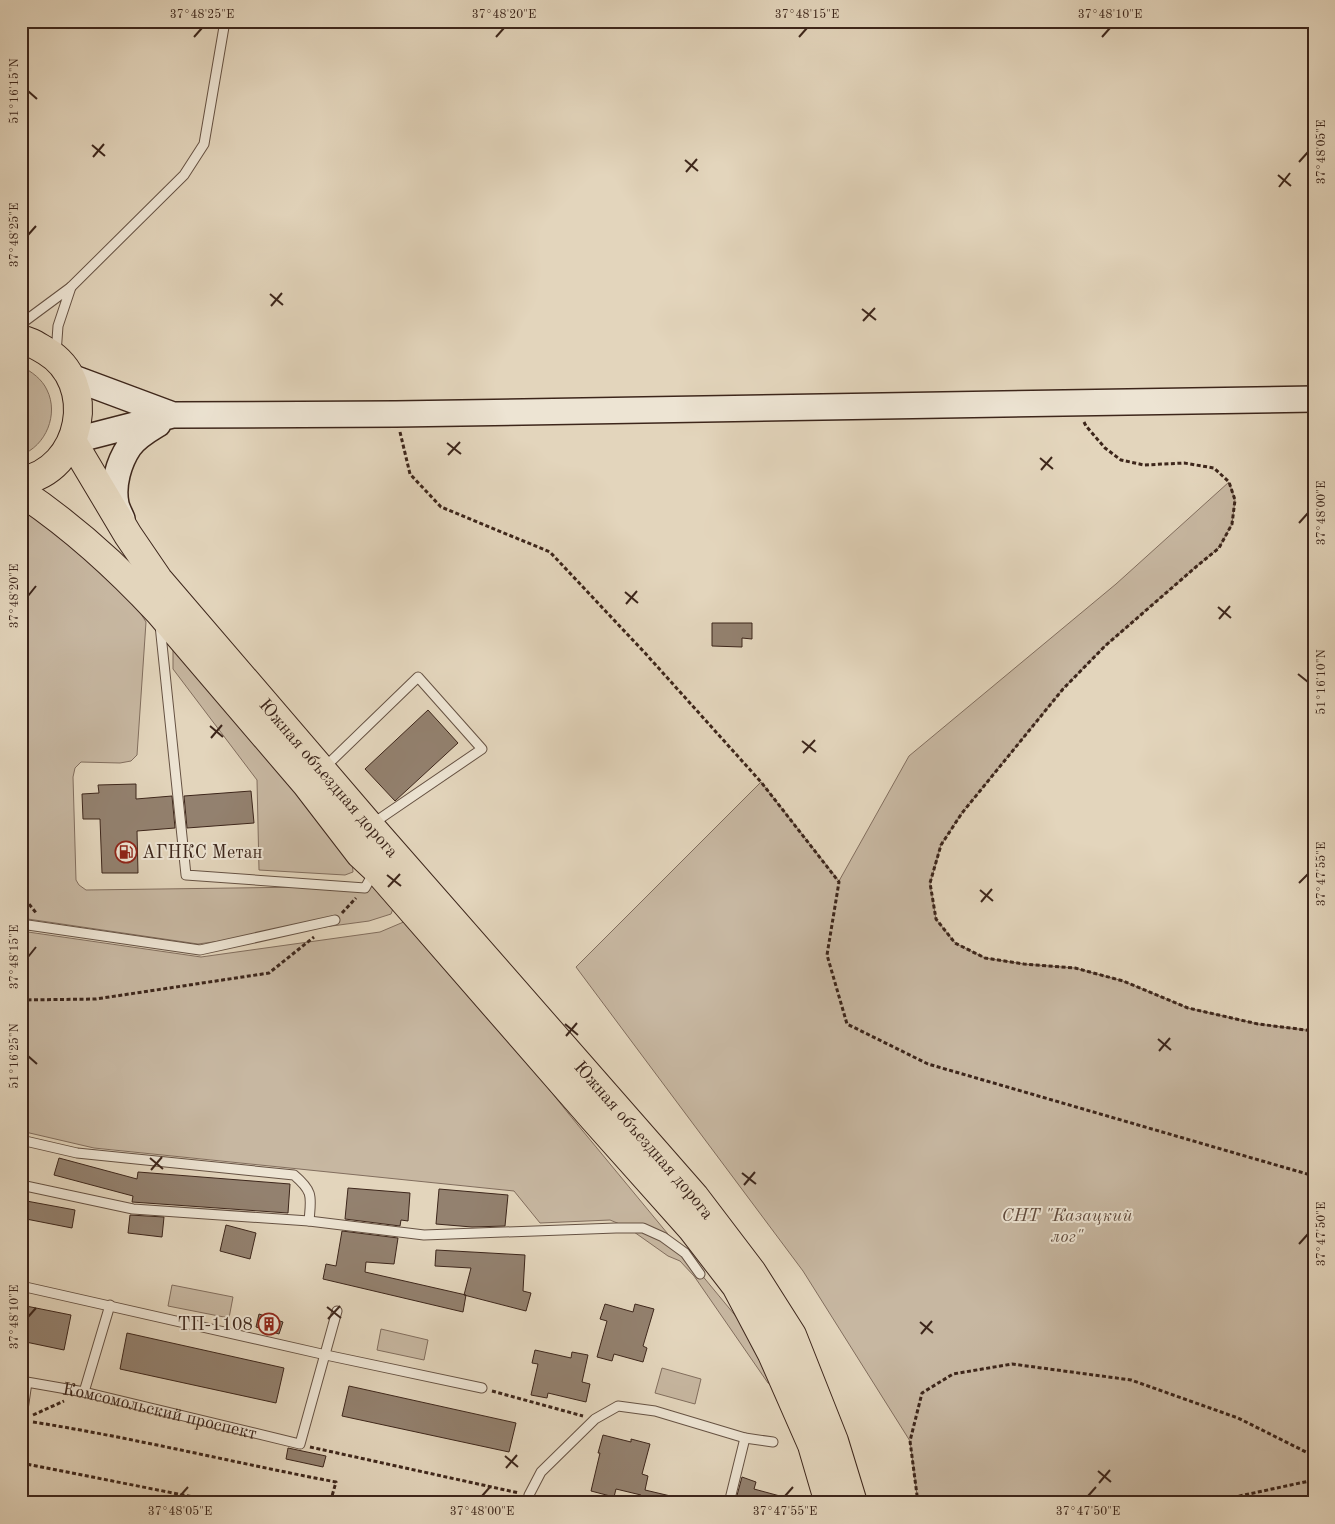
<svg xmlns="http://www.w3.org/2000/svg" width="1335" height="1524" viewBox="0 0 1335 1524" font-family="'Old Standard TT',serif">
	<rect width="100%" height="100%" fill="#e3d5bc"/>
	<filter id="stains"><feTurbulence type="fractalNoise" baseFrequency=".004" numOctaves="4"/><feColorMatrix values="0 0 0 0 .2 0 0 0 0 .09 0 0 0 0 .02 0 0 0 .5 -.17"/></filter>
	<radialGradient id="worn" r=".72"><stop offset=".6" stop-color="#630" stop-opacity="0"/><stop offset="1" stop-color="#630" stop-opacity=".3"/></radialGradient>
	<path fill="#c7b7a1" stroke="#826e5e" d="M21,366C32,372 42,379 47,390C59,414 46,446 21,455Z
		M1229,482L1235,500L1232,524L1219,548L1197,566L1105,646L1063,689L962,813L941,845L930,884L936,919L955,943L985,958L1024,964L1075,968L1123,981L1188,1008L1258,1024L1314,1031V1503H918L910,1441L803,1271L576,967L761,782L839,881L909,756L1116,584Z
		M21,507L31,511L131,598L146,622L137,755L131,761L120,763L81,762L75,768L73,777L76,880L79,885L86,890L382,886L394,906L391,914L369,921L198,944L21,918Z
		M173,647L352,860L353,872L345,875L259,870L257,780L173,669Z
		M413,918L568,1113L748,1331L773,1385L768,1383L694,1276L680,1261L668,1256L627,1227L610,1220L540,1223L514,1191L94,1148L21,1131V931L201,957L380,932Z
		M172,1285L233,1297L229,1318L168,1306Z
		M381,1329L428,1340L424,1360L377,1350Z
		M662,1368L701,1379L695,1404L655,1393Z"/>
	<path fill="#93816f" stroke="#3d261b" d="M712,623H752V639L742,638V647L712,646Z
		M428,710L458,743L395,801L365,769Z
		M136,784V799L172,796L175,828L137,831L138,873H102L100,819H83L82,794L99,793L98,785Z
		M251,791L254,823L187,828L184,796Z
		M59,1158L137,1179L138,1172L290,1184L288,1213L132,1202L133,1196L54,1175Z
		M348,1188L410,1193L408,1221L401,1220L400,1226L345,1219Z
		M439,1189L508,1195L505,1226L472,1227L436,1224Z
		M21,1200L75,1210L72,1228L21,1218Z
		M130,1215L164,1217L162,1237L128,1233Z
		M226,1225L256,1233L250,1259L220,1251Z
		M342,1231L398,1238L394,1264L366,1262L365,1272L466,1295L463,1312L323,1279L326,1264L336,1266Z
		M436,1250L525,1255L523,1291L531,1293L526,1311L464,1295L471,1268L435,1266Z
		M605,1304L633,1312L635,1304L654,1309L643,1346L647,1348L643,1362L614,1354L612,1361L597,1357L607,1321L600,1319Z
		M21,1305L71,1315L64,1350L21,1341Z
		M259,1314L283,1322L279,1334L256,1327Z
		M127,1333L284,1368L276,1403L120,1369Z
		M535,1350L571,1358L572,1352L588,1355L582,1382L590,1384L586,1402L548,1393L547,1398L531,1395L538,1364L532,1363Z
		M349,1386L516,1423L509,1452L342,1416Z
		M603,1435L631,1442V1439L650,1444L642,1474L648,1476L645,1490L679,1498L678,1503H639L641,1495L616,1489L614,1497L591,1491L600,1453H598Z
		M288,1448L326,1456L323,1467L286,1459Z
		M742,1477L756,1482L754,1489L791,1499L790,1503H749L736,1499Z"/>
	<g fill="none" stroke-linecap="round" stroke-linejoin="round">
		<g stroke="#665243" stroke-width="11">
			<g id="lane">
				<path d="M71,287L184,175L204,144L225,21"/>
				<path d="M21,324L71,287L58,326L56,354"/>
				<path d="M160,625L186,875L365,888L374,872"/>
				<path d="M324,768L418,677L482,749L372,824"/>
				<path d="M21,924L200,950L335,920"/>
				<path d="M21,1140L77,1153L294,1175C314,1192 311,1197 309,1221"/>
				<path d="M21,1185L133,1209L309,1221L424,1235L616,1228H643L663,1237L685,1253L700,1274"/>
				<path d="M21,1286L326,1355L482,1388"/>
				<path id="s1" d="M21,1381L84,1392L300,1444L337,1311"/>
				<path d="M84,1392L110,1305"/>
				<path d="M21,1424L27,1382"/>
				<path d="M527,1503L529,1495L541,1472L595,1419L618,1406L655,1411L745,1438L773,1442"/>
				<path d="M729,1503L745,1438"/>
			</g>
		</g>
		<g stroke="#3d261b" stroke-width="28">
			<path id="secondary" d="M71,377L173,415
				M72,441L173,415L396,414L1314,399
				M122,519C120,514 117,509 116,504C112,485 119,462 129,447C136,437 148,430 158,424"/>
		</g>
		<g stroke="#3d261b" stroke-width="30">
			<g id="primary">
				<path d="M21,340C31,341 37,346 46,351C99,383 83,470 21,481"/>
				<path id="s2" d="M72,441L128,535L158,579L370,826L695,1197L752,1272L792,1335L834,1441L853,1503"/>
				<path d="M21,492C72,526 118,568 159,612L307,785L360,854L376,869L593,1118L692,1229L736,1286L772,1354L812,1445L829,1503"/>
			</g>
		</g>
		<path stroke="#3d261b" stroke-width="3" stroke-dasharray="4 2.5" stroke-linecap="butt" d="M1084,422L1086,426L1105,448L1121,460L1144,465L1184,463L1214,468L1229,482L1235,500L1232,524L1219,548L1197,566L1105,646L1063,689L962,813L941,845L930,883L936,919L955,943L985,958L1024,964L1075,968L1123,981L1188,1008L1258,1024L1314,1031
			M400,432L410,474L441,507L550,552L645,653L761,782L839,882L827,955L847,1024L928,1064L1314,1176
			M21,894L37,914
			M342,913L356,898
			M21,1000L96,999L269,973L314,937
			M492,1391L583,1416
			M33,1415L64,1401
			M33,1422C135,1438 235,1463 336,1482L330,1503
			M310,1447L519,1493
			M21,1463L224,1503
			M918,1503L910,1441L922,1393L953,1374L1012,1364L1131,1380L1238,1418L1314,1456
			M1207,1503L1314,1480"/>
		<use href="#lane" stroke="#ede4d3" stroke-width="9"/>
		<use href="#secondary" stroke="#ede4d3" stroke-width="25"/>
		<use href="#primary" stroke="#e3d5bc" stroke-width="28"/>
	</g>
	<path fill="none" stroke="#3d261b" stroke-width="2" d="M194,37L202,28M496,37L504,28M799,37L807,28M1102,37L1110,28M28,91L37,99M92,145L105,156M93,157L104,144M685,160L698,171M1299,162L1308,152M686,172L697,159M1278,175L1291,186M1279,187L1290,173M28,235L36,226M270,294L283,305M271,306L282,293M862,309L876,320M863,321L875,308M447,443L461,454M448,455L460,442M1040,458L1053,469M1041,470L1052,457M1299,523L1308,513M625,592L638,603M28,596L36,586M626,604L637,591M1218,607L1231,618M1219,619L1230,606M1298,674L1308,682M210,726L223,737M211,738L222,725M802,741L816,752M803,753L815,740M387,875L401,886M1299,883L1308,874M388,887L400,874M980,890L993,901M981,902L992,889M28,957L36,947M565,1024L578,1035M566,1036L577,1023M1158,1039L1171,1050M1159,1051L1170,1038M28,1056L37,1064M150,1158L163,1169M151,1170L162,1157M742,1173L756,1184M744,1185L755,1172M1299,1244L1308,1234M327,1307L341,1318M28,1317L36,1308M328,1319L340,1306M920,1322L933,1333M921,1334L932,1321M505,1456L518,1467M506,1468L517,1455M1098,1471L1111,1482M1099,1483L1110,1470M180,1496L188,1487M482,1496L490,1487M785,1496L793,1487M1088,1496L1096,1487"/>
	<defs>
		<g id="fuel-ring" transform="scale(1.125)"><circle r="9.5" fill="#ede4d3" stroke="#8f2418" stroke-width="1.5"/><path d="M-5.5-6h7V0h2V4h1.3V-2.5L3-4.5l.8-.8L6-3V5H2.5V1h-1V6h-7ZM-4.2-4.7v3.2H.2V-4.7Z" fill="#8f2418"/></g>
		<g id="building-ring" transform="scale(1.125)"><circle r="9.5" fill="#ede4d3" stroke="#8f2418" stroke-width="1.5"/><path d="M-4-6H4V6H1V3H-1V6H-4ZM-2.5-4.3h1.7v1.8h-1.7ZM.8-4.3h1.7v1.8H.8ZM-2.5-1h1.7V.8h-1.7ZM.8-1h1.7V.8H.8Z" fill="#8f2418"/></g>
	</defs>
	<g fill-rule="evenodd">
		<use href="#fuel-ring" x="126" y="852"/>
		<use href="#building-ring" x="269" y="1324"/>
	</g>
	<g text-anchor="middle" stroke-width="4" stroke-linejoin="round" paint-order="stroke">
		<g font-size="18" fill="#3d261b" stroke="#ede4d3">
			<text dy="6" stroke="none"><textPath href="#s2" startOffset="425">Южная объездная дорога</textPath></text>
			<text dy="6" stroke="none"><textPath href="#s2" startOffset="905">Южная объездная дорога</textPath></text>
			<text dy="6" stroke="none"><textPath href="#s1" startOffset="142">Комсомольский проспект</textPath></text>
		</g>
		<g font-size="18" fill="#3d261b" stroke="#ede4d3" text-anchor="start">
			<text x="142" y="858">АГНКС Метан</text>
			<text x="253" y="1330" text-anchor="end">ТП-1108</text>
		</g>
		<g font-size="18" font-style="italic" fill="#604a3c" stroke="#ede4d3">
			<text x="1067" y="1221">СНТ "Казацкий<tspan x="1067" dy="21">лог"</tspan></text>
		</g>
	</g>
	<rect width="1335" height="1524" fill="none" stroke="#e3d5bc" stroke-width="55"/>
	<rect x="28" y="28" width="1280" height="1468" fill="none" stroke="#3d261b" stroke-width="2"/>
	<g font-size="12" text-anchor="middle" fill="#3d261b">
		<text x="202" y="18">37°48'25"E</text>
		<text x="504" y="18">37°48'20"E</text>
		<text x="807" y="18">37°48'15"E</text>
		<text x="1110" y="18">37°48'10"E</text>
		<text transform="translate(14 91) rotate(-90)" y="4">51°16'15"N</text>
		<text transform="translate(1321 152) rotate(-90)" y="4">37°48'05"E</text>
		<text transform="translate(14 235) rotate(-90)" y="4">37°48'25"E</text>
		<text transform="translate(1321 513) rotate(-90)" y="4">37°48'00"E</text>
		<text transform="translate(14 596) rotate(-90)" y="4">37°48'20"E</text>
		<text transform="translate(1321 682) rotate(-90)" y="4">51°16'10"N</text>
		<text transform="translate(1321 874) rotate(-90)" y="4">37°47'55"E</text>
		<text transform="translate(14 957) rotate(-90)" y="4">37°48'15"E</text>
		<text transform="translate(14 1056) rotate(-90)" y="4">51°16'25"N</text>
		<text transform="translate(1321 1234) rotate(-90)" y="4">37°47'50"E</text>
		<text transform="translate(14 1317) rotate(-90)" y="4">37°48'10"E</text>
		<text x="180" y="1515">37°48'05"E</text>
		<text x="482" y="1515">37°48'00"E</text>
		<text x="785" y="1515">37°47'55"E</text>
		<text x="1088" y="1515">37°47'50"E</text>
	</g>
	<rect width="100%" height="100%" filter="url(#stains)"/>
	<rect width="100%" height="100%" fill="url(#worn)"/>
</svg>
